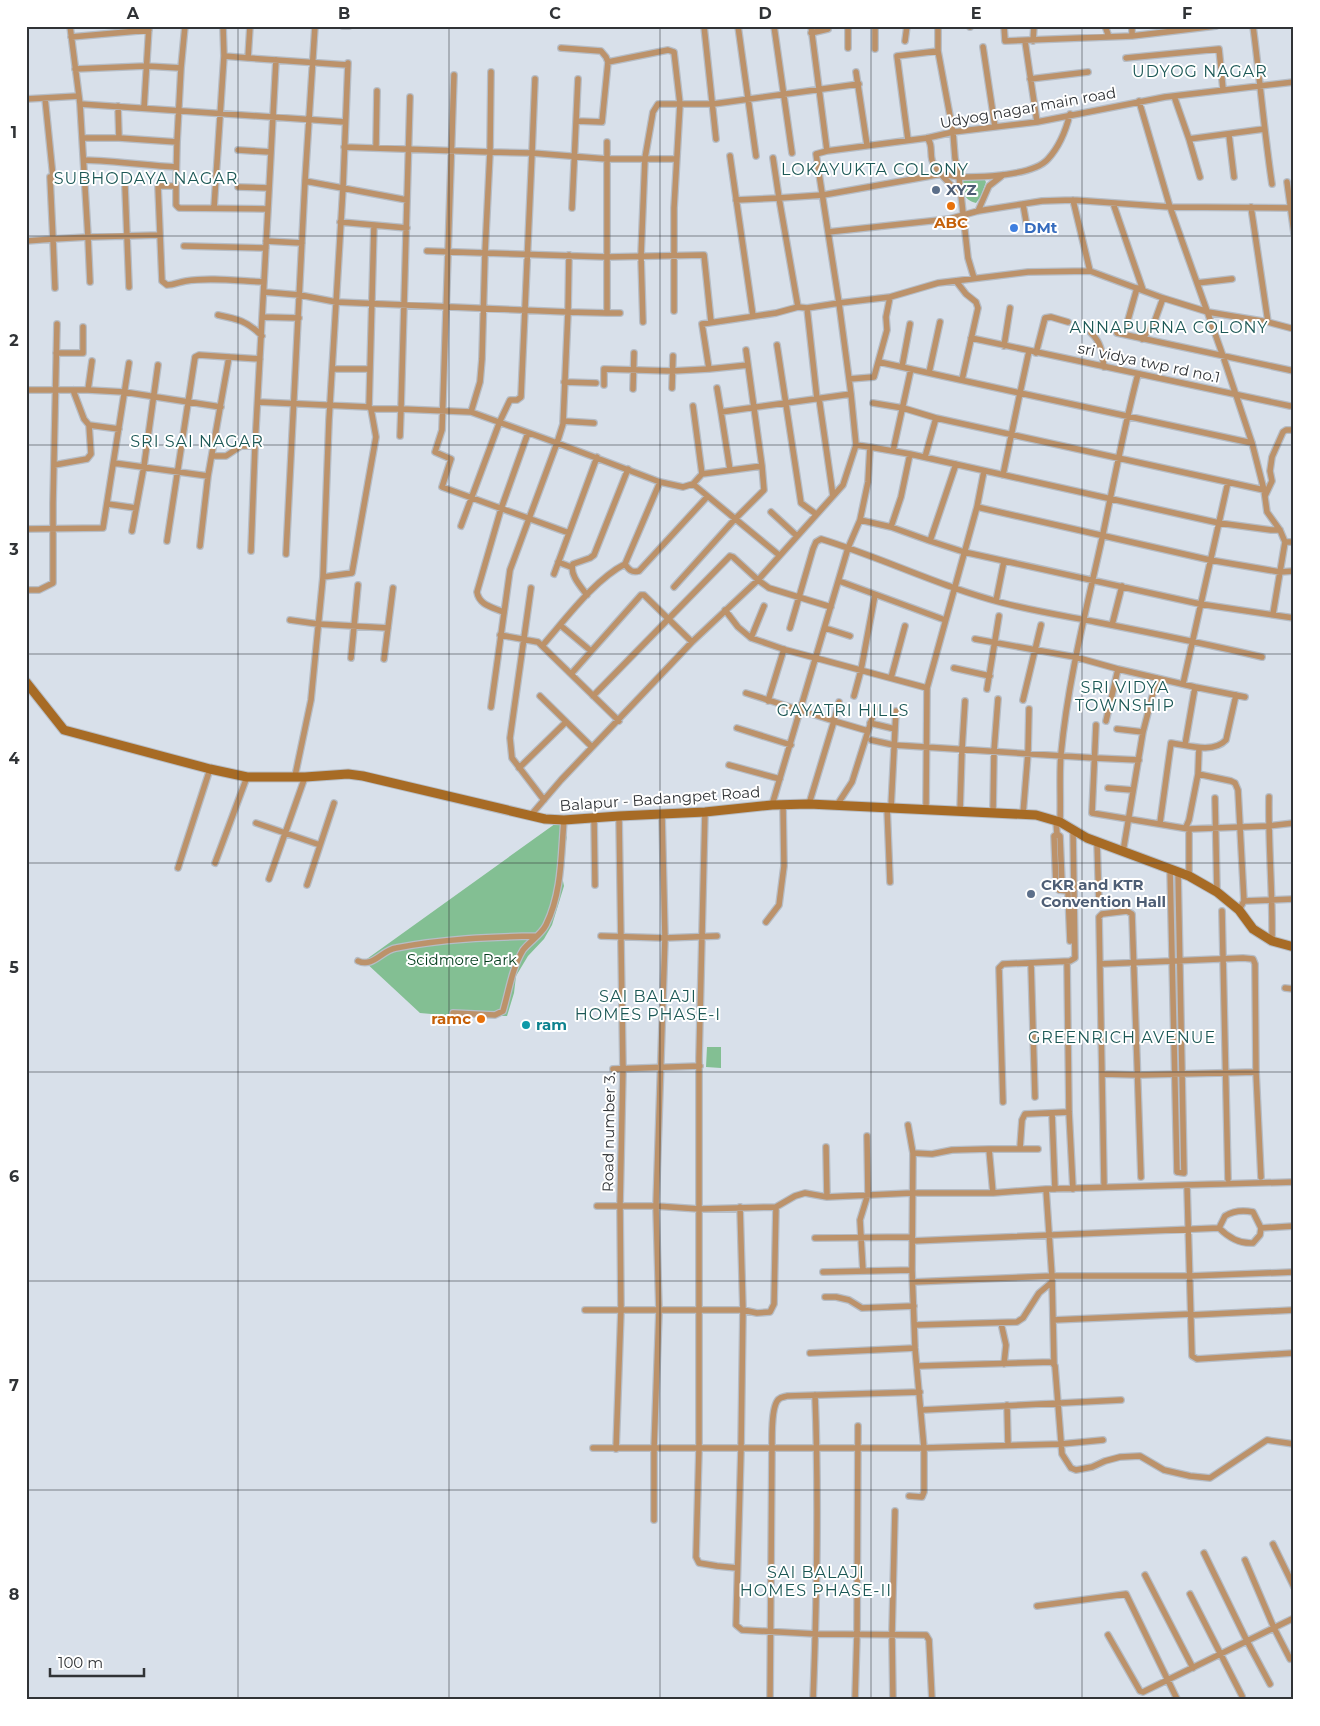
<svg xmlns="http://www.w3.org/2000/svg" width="1320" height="1726" viewBox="0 0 1320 1726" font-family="Montserrat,sans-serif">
	<rect width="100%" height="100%" fill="#d8e0ea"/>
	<path fill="#83bf93" d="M983,177L986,182L981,196L976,203C963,200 962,190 961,178Z
		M559,821L567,837L560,866L564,886L552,925L544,939L528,956L516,976L514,993L507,1016H454L420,1013L364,961Z
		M707,1047H721V1068L706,1067Z"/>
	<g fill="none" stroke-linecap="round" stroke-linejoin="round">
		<g stroke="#b6bdc6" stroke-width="8">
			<path id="street" d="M70,26L80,104L345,122
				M343,26H349
				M704,26L716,139
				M738,26L756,156
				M774,26L792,153
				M848,26V48
				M1004,26L1005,41L1132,36V26
				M1105,26L1109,37
				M1253,26C1260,79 1264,131 1272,184
				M970,27V26
				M811,33L828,29
				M1132,36L1216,26
				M71,37L149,30
				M905,41L907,26
				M1025,41L1037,122
				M1033,41L1034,26
				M983,47L995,127
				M561,48L601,51L606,57L608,62L602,122L577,121
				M875,49V26
				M224,56L248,58L250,26
				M248,58L348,65
				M1126,58L1219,49L1223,89
				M608,62L668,50L674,52L680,104L674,208V311
				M181,68L177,142L176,186H158L162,281L167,285C174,285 179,282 186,281C211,277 239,281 264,282
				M75,69L146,66L181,68L185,26
				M856,72L867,145
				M454,75L442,430L435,452L451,459L442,487L569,533
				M535,79L532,153L607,159H676
				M1030,79L1088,72
				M1174,96L1189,139L1264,129
				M410,97L401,409L471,412L557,443L563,424L568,312L607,313V142
				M26,99L79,96
				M1139,101L1170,207L1223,356L1252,443L1264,490L1267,512L1280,530L1285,542L1273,614
				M80,104L88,237L160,235
				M118,106L119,138
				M144,108L149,26
				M1229,135L1234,177
				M82,138H119L177,142
				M927,138C933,144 930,153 932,160C936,172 952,185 960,194
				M1189,139L1200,177
				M908,140L897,56L938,51
				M344,147L490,152L485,253L427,251
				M376,147L377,91
				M238,150L270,152
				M827,151L927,138L953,132L1037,122L1165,97L1294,82
				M730,156L753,316
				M84,160C115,161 145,165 176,167
				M305,181L407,200
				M1287,182L1294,233
				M125,186L129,287
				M176,186V205L179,208L268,209L255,446L251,551
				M238,187L269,188
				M736,200L779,198L773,158
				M1073,200L1090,271
				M1113,203L1143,290
				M1023,204L1027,227
				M1251,207L1268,322
				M214,208L224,56L223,26
				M572,208L578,79
				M268,209L276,60
				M978,211L989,186L1003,175
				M340,222L374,225
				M828,232L949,219L978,211L1042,201L1073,200L1170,207L1294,208
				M26,241L53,239L50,177H53L45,98
				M266,241L302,243
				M184,246L266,248
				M974,278L968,258L959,177C980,177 1033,176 1048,159C1059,147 1066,130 1070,114
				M956,281L966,294L976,302L978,308L962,380
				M1197,283L1232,279
				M55,288L53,239L88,237L90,282
				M264,292L300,295L336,302L568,312L569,255
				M1163,298L1208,312L1268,322L1294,329
				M798,307L779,198L823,195L942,174L959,177L955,158L953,132L938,51V26
				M807,308L817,399
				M607,313H620
				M218,315C238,319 247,321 262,336
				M263,317L299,318
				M643,322L641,256L645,158L653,112L658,104H713L859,84
				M1091,333C1102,343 1102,354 1104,367
				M1117,333L1294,371
				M1124,334L1137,288
				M971,338L1290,406
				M777,345L801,503L816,514
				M1004,346L1010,308
				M1029,351L1020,393L1252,443
				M56,353H83V327
				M1036,353L1045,318L1051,317L1068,322
				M879,362L1020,393L1003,475
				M748,365L709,369L702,324L776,313L798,307L807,308L839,303L816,154L827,151L811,26
				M902,367L910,324
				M333,369H370
				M929,373L940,322
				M849,379L874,377L887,330L886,317L890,297
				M564,382L596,383
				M604,385V369L672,371L709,369
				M672,388L673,356
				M717,388L721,412L851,394L839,303L890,297L938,283L1028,272L1090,271L1163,298L1154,323L1142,339
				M633,389L634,353
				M26,390H88L124,392L221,407
				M88,390L92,361
				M819,398L833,496
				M258,402L369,407
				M873,403L903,408L936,418L1264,490
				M693,406L702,474
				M371,409H401L400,436
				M471,412L480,382L482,359L485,253L607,257L704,255L711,322
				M721,412L730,470
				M563,421L594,423
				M89,425L119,429
				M870,447L910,454L1219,523L1271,530H1280
				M893,451L911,369
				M212,456H226L241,446H255
				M925,457L936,418
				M114,463L208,476
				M54,465L87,459L91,454L89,425L84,419L73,390
				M693,484L779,555
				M1265,496L1272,481L1270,471L1272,457L1283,432L1286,430H1294
				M108,504L136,508
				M977,507L1210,560L1280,572L1294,571
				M771,512L797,536
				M860,520L891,527L901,497L910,454
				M461,526L500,421L510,400H517L521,397L532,153L490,152L491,72
				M891,527L930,541L956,464
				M26,529L103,528L129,363
				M132,531L144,466L158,365
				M167,541L195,357L199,355L260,359
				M930,541L964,552L1200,604L1294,618
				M1285,542H1294
				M200,546L208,476L229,357
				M286,554L305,181L315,26
				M558,562L571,567
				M625,564C629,570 632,573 639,571L707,497
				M554,574L597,457
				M323,577L352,573L376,437L371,409L369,407L374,225L407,228
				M839,581L945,620
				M674,587L735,519L764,490L762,466
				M531,588L510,738L512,758L544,800
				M26,590H39L53,583V503L57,324
				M587,595C581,587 569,574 573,564L590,558L594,555L628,469
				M996,601L1004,561
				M725,610L738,627L751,638L786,650L927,688
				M503,612C492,607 479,605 477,592L501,509L528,433
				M290,620L318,624L388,628
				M560,625L591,651
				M1112,625L1122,586
				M790,628L813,549L816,542L821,539C883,558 941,587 1003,603C1034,611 1065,616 1096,622C1152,633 1207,644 1262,657
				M825,628L850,636
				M500,635L538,642L619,721
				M751,638L764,606
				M975,639L1075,657L1118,669L1195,687L1245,697
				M542,646C565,620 594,580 625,564L660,482
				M351,658L358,585
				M384,659L393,588
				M954,668L990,676
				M571,674L641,595H644L692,642
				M891,678L905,626
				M1183,684L1228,482
				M987,689L999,616
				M746,693L834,721L809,804
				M540,696L592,747
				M593,696L730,556L733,557L758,580L769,588L831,607
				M854,696L861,670L875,595
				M1023,700L1041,625
				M768,701L784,649
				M839,702L834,721L868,731
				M491,707L510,570L557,443L660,482L683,487L693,484L702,474L762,466L746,350
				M1106,721L1118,669
				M870,723L895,729
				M1096,725L1092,813L1189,829L1268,826L1294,823
				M737,728L791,745
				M1117,729L1143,732
				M871,740L894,745L1095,758L1139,760
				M1185,745L1195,687
				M729,765L780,779
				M519,768L566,722
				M1198,774L1231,781L1235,783L1238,790L1244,901L1239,910
				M295,776L311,700L323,577L329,420L343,188L348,63
				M1108,788L1133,790
				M1269,797C1268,845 1273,893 1272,941
				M1215,798L1217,892
				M772,805L848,548L860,520L868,482L870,447L856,445L851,394
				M837,805L852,782L875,709
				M887,807L890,882
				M891,808L896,711
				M926,809L927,688L977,507L984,471
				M960,811L962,749L965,701
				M705,812L699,1058V1449L696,1557L699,1563L717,1566L737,1568
				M993,813L994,751L998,699
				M1023,814L1028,753L1029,709
				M531,815L561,780L692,642L758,580L843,485L856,445
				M594,817L595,885
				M1056,821L1057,834L1054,836L1056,885L1059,890
				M1060,822C1061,799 1059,776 1061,754C1068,679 1087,607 1103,534C1114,481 1124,427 1138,374
				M256,823L320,845
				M1160,823L1171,743C1187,745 1213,754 1226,740L1236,695
				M1186,827L1189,820L1198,774L1199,748
				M1189,829V876
				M1057,834L1060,836L1062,884L1059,890
				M1097,842L1099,905
				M1123,852L1143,732L1157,678
				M215,863L247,777
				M178,868L210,769
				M1170,868L1177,1172L1184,1173L1178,871
				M269,879L305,777
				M307,885L334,803
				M1059,890L1067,891L1068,893L1070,941
				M1244,901L1294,899
				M1222,911L1228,1179
				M766,922L779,905L784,866L783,805
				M601,936L665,938L717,936
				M358,961C373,968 382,950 396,948C442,939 489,937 537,936
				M1067,962L1069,1112L1073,1189
				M1031,963L1035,1097
				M1100,964L1243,958L1253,959L1255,964L1256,1072L1261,1177
				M1285,988L1294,989
				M453,1013L495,1015L503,1011C509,991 512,968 523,950C530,941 541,935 546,925C562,893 561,855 564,820
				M613,1069L700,1066
				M1103,1074L1139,1075L1256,1072
				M1003,1102L999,968L1003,964L1070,961L1075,958L1073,830
				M1052,1113L1055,1189
				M908,1125L913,1153L912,1270L915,1348L924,1448V1492L922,1497L909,1496
				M826,1147L827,1197
				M1020,1148L1022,1120L1025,1114L1069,1112
				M989,1149H1038
				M913,1153L932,1154L952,1150L989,1149L993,1193
				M1104,1183L1099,917L1102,914L1127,911L1132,914L1141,1177
				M1187,1186L1192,1356L1197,1359L1294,1353
				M1046,1189L1052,1276L1054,1363
				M597,1206H656L699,1209L776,1207L795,1196L805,1193L827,1197L912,1193H993L1046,1189L1294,1182
				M740,1207L743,1310L741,1449L736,1625L742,1630L816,1634L926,1635L929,1640L932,1700
				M1219,1228L1225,1216C1233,1211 1243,1210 1253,1212L1261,1228
				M815,1238L912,1237
				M912,1241L1219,1228C1229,1238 1240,1244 1253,1243L1260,1235L1261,1228L1294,1226
				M863,1271L860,1220L868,1194L867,1136
				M823,1272L912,1270
				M913,1282L1052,1276H1190L1294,1272
				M825,1297H836L849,1300L862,1308L914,1306
				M585,1310H743L757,1313L770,1312L774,1304L776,1207
				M1191,1315L1294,1310
				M1053,1320L1191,1314
				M1001,1323L1006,1345L1004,1364
				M915,1325L1017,1322L1023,1318L1039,1293L1052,1282
				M810,1353L915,1348
				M918,1366L1052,1362L1055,1366L1062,1454L1071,1468L1076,1470L1092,1467L1105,1461L1120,1457L1140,1456L1164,1470L1190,1476L1210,1478L1267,1440L1294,1444
				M1007,1405L1008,1445
				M922,1410L1121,1400
				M593,1448H924L1061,1444L1103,1440
				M616,1449L621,1310L620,1205L623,1069L619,816
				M654,1520V1449L659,1311L656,1206L665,938L662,815
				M1273,1544L1294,1587
				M1204,1553L1247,1641L1270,1684
				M1245,1560L1274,1628L1290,1659
				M1145,1575L1193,1668
				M1190,1594L1242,1696
				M1037,1606L1126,1594L1177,1699
				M1108,1635L1140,1691L1143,1692L1294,1618
				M770,1700L772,1448C772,1438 771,1405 779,1399C781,1397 784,1397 787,1396L920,1392
				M813,1700C817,1598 819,1496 815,1395
				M855,1700L857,1634L858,1426
				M893,1700L892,1634L895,1511"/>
		</g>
		<g stroke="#b6bdc6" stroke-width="11">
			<path id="secondary" d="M26,682L64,730L210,769L247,777H305L348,774L363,776L545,819L564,820L619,816L705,812L772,805L809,804L1036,815L1060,822L1087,838L1189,876L1217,892L1239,910L1253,929L1272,941L1294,947"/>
		</g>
		<use href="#street" stroke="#bc926a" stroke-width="5.5"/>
		<use href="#secondary" stroke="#a76b25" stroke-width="9"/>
	</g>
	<path fill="none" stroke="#303336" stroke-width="1" stroke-opacity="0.55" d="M238,26V1700M449,26V1700M660,26V1700M871,26V1700M1082,26V1700M26,236H1294M26,445H1294M26,654H1294M26,863H1294M26,1072H1294M26,1281H1294M26,1490H1294"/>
	<g fill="#5c6f8a" stroke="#fff" stroke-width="2">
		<circle cx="936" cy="190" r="5"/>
		<circle cx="1031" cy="894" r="5"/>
	</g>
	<g fill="#e8710a" stroke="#fff" stroke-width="2">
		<circle cx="951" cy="206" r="5"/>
		<circle cx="481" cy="1019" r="5"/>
	</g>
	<circle fill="#3f7fe0" stroke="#fff" stroke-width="2" cx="1014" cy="228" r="5"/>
	<circle fill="#0f9aa8" stroke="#fff" stroke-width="2" cx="526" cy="1025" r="5"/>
	<g text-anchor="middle" stroke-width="4" stroke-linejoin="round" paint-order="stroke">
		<g font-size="15" fill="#303336" stroke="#fff">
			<text transform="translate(1028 108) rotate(-10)" y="5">Udyog nagar main road</text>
			<text transform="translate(1149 363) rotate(12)" y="5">sri vidya twp rd no.1</text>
			<text transform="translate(660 799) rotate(-4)" y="5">Balapur - Badangpet Road</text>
			<text transform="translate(609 1132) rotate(-89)" y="5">Road number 3.</text>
		</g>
		<g font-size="15" font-weight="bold" fill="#4e5e75" stroke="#fff" text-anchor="start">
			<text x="946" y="195">XYZ</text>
			<text x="1041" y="890">CKR and KTR<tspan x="1041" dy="17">Convention Hall</tspan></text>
		</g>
		<g font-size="15" font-weight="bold" fill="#c56008" stroke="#fff">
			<text x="951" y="228">ABC</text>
			<text x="471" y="1024" text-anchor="end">ramc</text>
		</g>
		<g font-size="15" font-weight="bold" fill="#366cbe" stroke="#fff" text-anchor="start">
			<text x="1024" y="233">DMt</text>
		</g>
		<g font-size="15" fill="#053f1e" stroke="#fff">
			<text x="462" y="965">Scidmore Park</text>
		</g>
		<g font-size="15" font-weight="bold" fill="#0d838f" stroke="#fff" text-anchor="start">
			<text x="536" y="1030">ram</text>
		</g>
		<g font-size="16" letter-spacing="1" fill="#1c5856" stroke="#fff">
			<text x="1200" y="77">UDYOG NAGAR</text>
			<text x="875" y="175">LOKAYUKTA COLONY</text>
			<text x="146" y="184">SUBHODAYA NAGAR</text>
			<text x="1169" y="333">ANNAPURNA COLONY</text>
			<text x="197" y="447">SRI SAI NAGAR</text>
			<text x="1125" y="693">SRI VIDYA<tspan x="1125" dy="18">TOWNSHIP</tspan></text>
			<text x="843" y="716">GAYATRI HILLS</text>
			<text x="648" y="1002">SAI BALAJI<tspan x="648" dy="18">HOMES PHASE-I</tspan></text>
			<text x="1122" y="1043">GREENRICH AVENUE</text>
			<text x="816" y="1578">SAI BALAJI<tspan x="816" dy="18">HOMES PHASE-II</tspan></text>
		</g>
	</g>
	<rect width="1320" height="1726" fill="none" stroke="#ffffff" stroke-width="55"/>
	<path d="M50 1668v8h94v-8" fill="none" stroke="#303336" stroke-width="2.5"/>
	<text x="58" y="1668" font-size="15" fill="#303336" stroke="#ffffff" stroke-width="4" paint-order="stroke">100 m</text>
	<rect x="28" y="28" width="1264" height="1670" fill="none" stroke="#303336" stroke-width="2"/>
	<g font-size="16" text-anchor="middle" font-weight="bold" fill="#303336">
		<text x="133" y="19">A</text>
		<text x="344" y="19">B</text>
		<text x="555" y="19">C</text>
		<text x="765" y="19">D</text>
		<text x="976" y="19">E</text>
		<text x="1187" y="19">F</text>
		<text x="14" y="138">1</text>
		<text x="14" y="346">2</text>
		<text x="14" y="555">3</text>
		<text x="14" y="764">4</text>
		<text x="14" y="973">5</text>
		<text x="14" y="1182">6</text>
		<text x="14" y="1391">7</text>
		<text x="14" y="1600">8</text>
	</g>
</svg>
